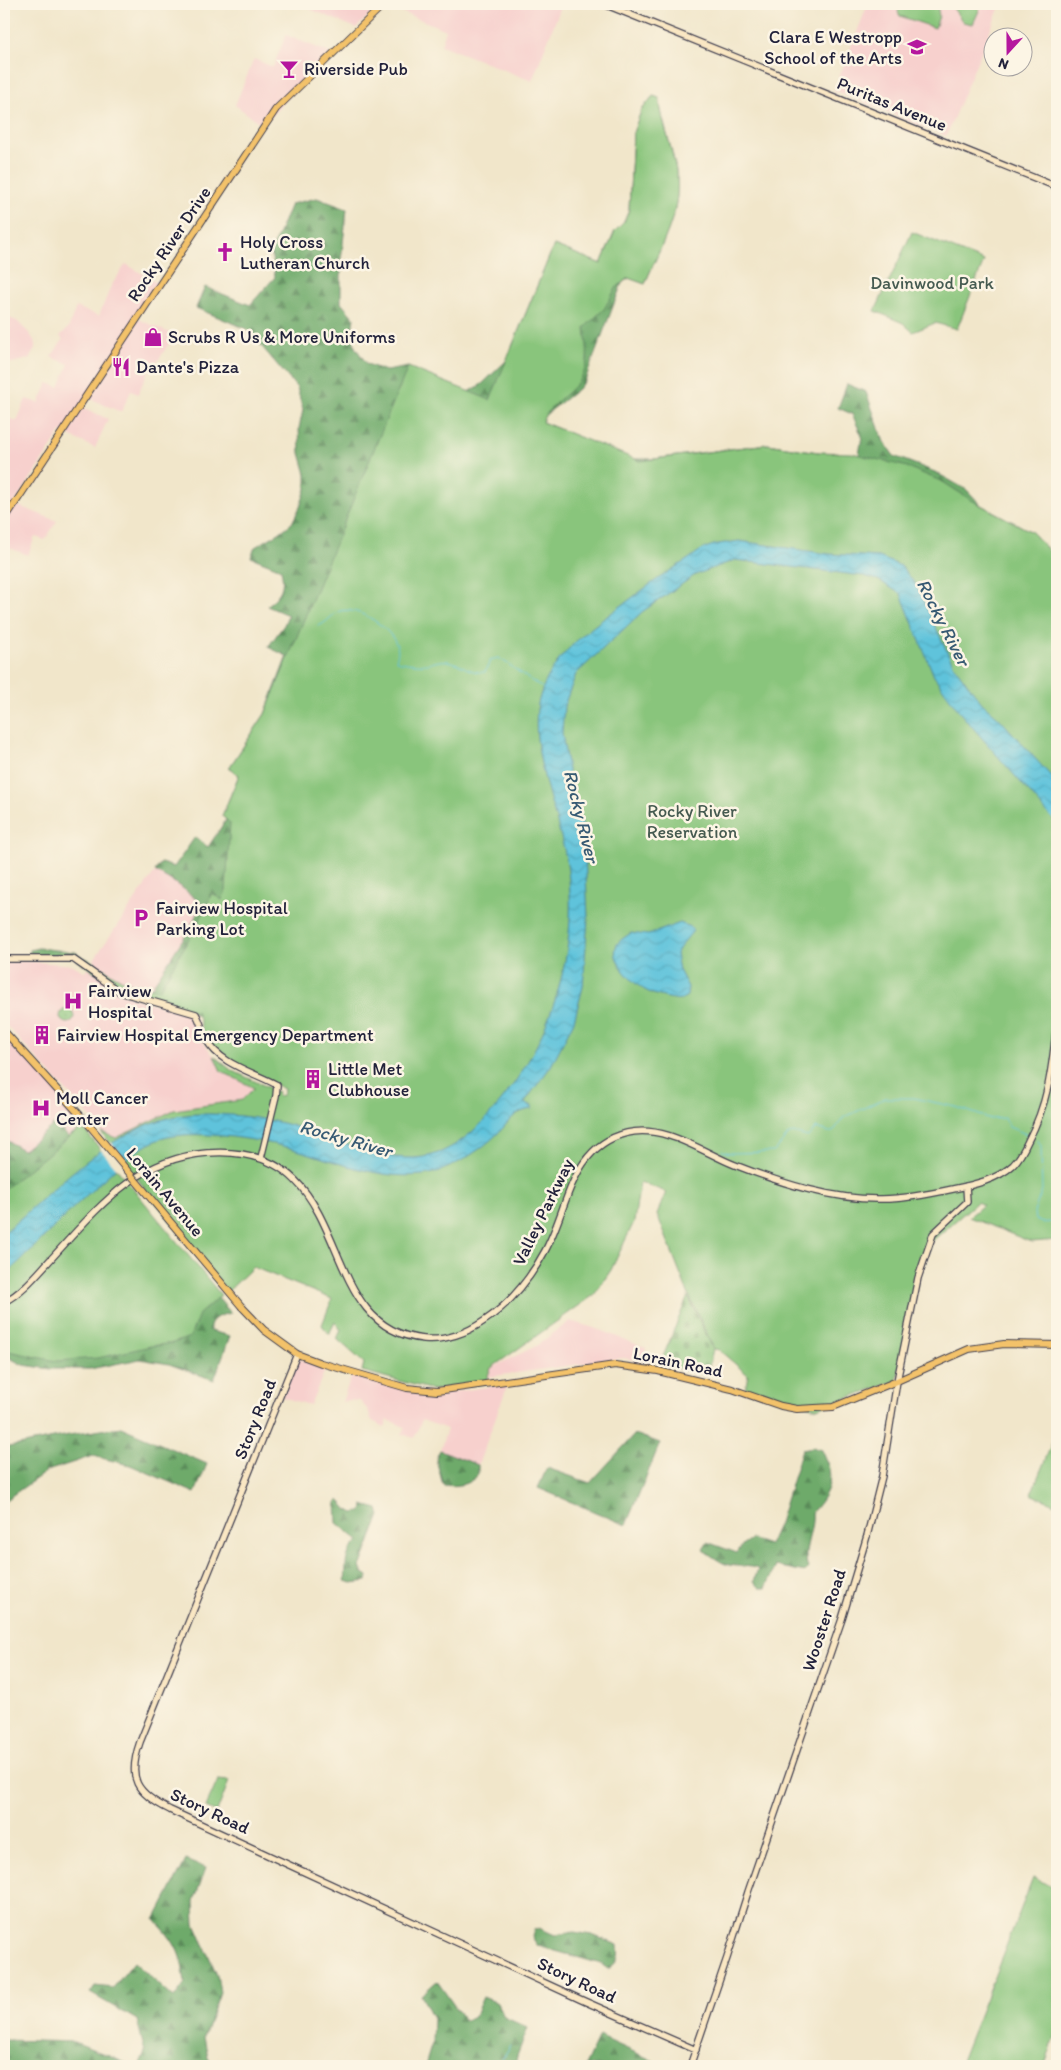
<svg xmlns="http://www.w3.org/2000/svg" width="1061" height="2070" viewBox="0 0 1061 2070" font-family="Itim,sans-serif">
	<defs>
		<pattern id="grass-dots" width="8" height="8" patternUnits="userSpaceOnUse" patternTransform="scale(1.25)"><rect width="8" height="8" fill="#89c57b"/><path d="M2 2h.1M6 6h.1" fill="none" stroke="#70a066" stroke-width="1.8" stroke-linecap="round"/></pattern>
		<pattern id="forest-firs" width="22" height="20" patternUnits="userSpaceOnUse" patternTransform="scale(1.25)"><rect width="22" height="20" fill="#6eaa6b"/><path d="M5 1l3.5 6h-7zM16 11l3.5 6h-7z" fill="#5a8a59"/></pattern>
		<pattern id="cemetery-stones" width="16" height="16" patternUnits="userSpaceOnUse" patternTransform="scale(1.25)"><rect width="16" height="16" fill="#89c57b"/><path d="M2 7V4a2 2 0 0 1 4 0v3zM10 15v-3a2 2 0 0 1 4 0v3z" fill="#70a066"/></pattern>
		<pattern id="water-waves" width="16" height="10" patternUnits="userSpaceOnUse" patternTransform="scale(1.25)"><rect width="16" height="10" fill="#5ec3db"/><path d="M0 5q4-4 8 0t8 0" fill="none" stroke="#51a7bd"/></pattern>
	</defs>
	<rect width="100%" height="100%" fill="#fcf5e5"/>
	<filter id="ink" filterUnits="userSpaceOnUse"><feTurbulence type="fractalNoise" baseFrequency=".02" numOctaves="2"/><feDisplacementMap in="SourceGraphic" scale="10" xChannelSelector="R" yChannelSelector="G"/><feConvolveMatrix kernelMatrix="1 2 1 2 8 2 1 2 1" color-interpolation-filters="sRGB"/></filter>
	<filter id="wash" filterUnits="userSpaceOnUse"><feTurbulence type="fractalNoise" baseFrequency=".0096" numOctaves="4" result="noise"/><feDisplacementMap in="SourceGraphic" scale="20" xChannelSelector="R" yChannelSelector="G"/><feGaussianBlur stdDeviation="1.12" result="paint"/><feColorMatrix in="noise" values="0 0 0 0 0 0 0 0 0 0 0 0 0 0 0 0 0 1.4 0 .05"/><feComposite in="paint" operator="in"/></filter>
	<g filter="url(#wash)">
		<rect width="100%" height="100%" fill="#f1e6ca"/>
		<path fill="#f7d0cd" d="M298,4H381L356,28Z
			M382,4H562L532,81L441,45L446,30Z
			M868,4H1001L946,136L834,90Z
			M286,35L330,53L263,125L235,105L254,59L273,67Z
			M126,264L159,284L136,318L174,335L156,364L152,362L138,394L131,391L121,412L89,398L82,407L108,419L95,448L61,432L14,504L57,521L45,540L35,537L28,555L4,546V421L5,417L17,421L26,399L39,403L48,383L59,387L69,364L51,357L63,340L60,336L69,327L76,307L99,316L111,286Z
			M4,316L17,321L30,334L35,342V349L29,359L12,363L4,362Z
			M161,863L212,893L159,990L138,984L132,998L194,1015L203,1042L214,1056L221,1071L255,1089L242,1100L175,1110L116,1138L101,1132L94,1121L4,1023V963L21,961L63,964L73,965L85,972Z
			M4,1032L86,1123L68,1137L23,1150L4,1139Z
			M570,1321L594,1328L646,1348L644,1361L623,1358L487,1377L491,1368L536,1346Z
			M298,1359L326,1368L310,1405L282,1397Z
			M352,1375L408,1391L439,1394L508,1384L478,1465L440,1450L447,1429L422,1420L414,1438L402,1434L405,1427L388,1420L385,1427L372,1421L368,1410L360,1401L348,1400L342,1402Z"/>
		<path fill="url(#grass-dots)" stroke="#56745b" d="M60 1016a7 7 0 1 1 14 0a7 7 0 1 1-14 0Z"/>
		<path fill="url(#forest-firs)" stroke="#486653" d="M653,96L659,98C662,125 674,151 677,178C681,214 658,251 645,284L629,278L622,283L585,380L578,389L544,416L542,422L632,459H654L767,444L818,452L859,455L862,436L852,414L838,408L847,384L866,392L884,442L894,456L935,472L967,490L981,505L1032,532L1057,560L371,1138L200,1017L138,984L151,988L190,928L202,904L180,886L155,871L161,863L174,867L195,837L208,847L226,820L222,816L239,775L229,768L265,714L287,656L268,647L284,625L288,615L267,606C281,593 285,589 281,569L251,557L255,547L279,533L292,523L300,507L306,489V474L300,453L299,428L303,410L297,388L247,329L196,308L205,287L250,305L275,277L271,252L291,204L317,198L347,209L341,260V303L354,318L352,331L355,347L367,364L386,371L408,367L469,392L482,384L506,361L554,245L601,264L615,231L624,222L629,210L633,133L641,111Z
			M38,948L75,952L108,975L106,980L73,957H30V950Z
			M56,1123L68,1137L78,1130L4,1233V1139L23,1150Z
			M221,1295L218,1298L231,1313C221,1315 208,1318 210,1331L230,1336L214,1380L169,1364L140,1359L90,1369H51L23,1365L4,1355V1307Z
			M121,1427L207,1464L195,1493L130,1465L93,1456L47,1471L4,1501V1448L69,1435Z
			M635,1434L660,1443L626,1525L538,1488L547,1468L590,1483Z
			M813,1447L822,1450C823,1455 826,1460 828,1465C834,1484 824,1499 812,1512C814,1533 801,1549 808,1568L805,1572L776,1566L766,1588H760L754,1581L758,1569C748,1565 739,1567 729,1565C720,1563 711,1555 703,1550L707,1542L737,1553L743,1544L751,1539L769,1545L779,1523L802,1449Z
			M440,1450L478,1465V1475C468,1485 458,1487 443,1485L436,1459Z
			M339,1500L347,1509L354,1513L362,1511L363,1505L378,1509L380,1516L360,1567L362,1572L368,1576L367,1581L352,1583L345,1581C347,1562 343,1555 359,1541L337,1523L336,1502Z
			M1057,1674V1701L1048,1695Z
			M186,1860L206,1868L194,1901L195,1924L217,1975L220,1992L204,2037L208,2058L216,2066H139L145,2052L137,2020L90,1993L95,1986L113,1988L134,1962L174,1998L185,1983C181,1951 176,1943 155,1920Z
			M539,1928L555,1935L574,1932L592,1935L618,1945C619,1957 619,1962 608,1969L601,1964L538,1946L532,1937L534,1930Z
			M437,1981L465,2021L474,2017L483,1997L498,2003L504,2017L528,2028L517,2056L515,2066H425L432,2043L433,2018L421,1995Z
			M599,2036L656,2062L654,2066H585Z
			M4,2040L75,2042L133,2066H4Z"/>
		<path fill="url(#cemetery-stones)" stroke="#56745b" d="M688,1296L713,1349L707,1375L660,1364Z"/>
		<path fill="#89c57b" stroke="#56745b" d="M900,4H937L939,16L935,28L900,16L898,12Z
			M950,4H982L973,24L963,22Z
			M653,96L659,98C662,125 674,151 677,178C681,214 658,251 645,284L628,278L616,288L604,309L585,327C586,339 589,355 586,366C580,391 551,399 542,422L640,461L767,444L818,452L852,453L907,467L943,482L971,500L1032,532L1057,560V1240L1031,1242L969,1217L983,1205L977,1202L931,1242L917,1279L897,1381L817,1408L745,1390L748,1375L719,1350L714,1349L688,1293L657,1214L666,1192L640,1182L634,1222L611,1270L594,1295L491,1368L485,1383L433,1390L362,1371L364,1363L337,1339L341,1330L335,1322L329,1334L322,1325L332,1299L253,1267L226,1293L101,1132L116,1138L174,1110L242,1100L254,1088L221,1071L214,1056L231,1070L278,1092L277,1096L283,1095L284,1089L234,1065L205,1041L197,1012L121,993L106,980L108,975L75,952L56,954L62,950C87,955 100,967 121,979C132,985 147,987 159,990L199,922L212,893L222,900L226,891L230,823L222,816L239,775L229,768L265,714L408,367L490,400L554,245L601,264L615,231L624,222L629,210L633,133L641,111Z
			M912,232L984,261L957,329L935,323L913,332L903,323L875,311Z
			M82,1127L221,1295L199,1314L190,1337L173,1343L151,1346L98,1358L56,1361L4,1350V1189Z
			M1057,1431V1505L1031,1494Z
			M218,1780L229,1781L217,1812L206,1807Z
			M1033,1878L1057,1888V2032L1044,2066H959Z"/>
		<path fill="url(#water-waves)" stroke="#40728b" d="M739,541L829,554L879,557L901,566L916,585L954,666L982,703L999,718L1057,783V824L961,714L934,676L901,594L878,580L864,576L735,560L695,575L642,612L576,674L564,706L562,733L569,776L584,832L588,918L583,987L574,1021L551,1066L524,1103L532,1106V1109C511,1112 509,1124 494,1137C478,1152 444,1174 422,1175C376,1180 333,1160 290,1148C257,1139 187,1127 155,1141C135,1150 120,1164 104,1179C69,1210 38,1245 4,1276V1233C52,1191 107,1132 172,1117C206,1110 256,1116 290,1125C335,1137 395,1172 441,1152C472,1139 499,1106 517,1079C559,1017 580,932 566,858C557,811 524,739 541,693C555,652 592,627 625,603C645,588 665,573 687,560C693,556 701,549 708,547C717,543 729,543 739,541Z
			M680,923L691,927L693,931C687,938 681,945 676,954L679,970L688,987L687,996L680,1000C668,998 655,996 645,990C632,983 607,957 618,943C621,939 627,936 631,933L648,935Z"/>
		<path fill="#f1e6ca" d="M111,1142L127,1161L118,1170L100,1149Z"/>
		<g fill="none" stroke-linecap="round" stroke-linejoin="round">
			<path stroke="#5ec3db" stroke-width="1" d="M318,626C326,624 332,614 340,611C359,606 392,629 397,646C399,651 397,656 396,661C406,663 417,665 428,664C435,662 440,660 448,661C461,663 470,674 485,672L490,661C493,660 495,658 498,658C501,658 534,684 543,688
				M1037,1139L1041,1146L1042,1190L1034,1212L1035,1220L1043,1223L1057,1221
				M722,1151L730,1153L774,1152L789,1134L793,1133L808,1137L816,1128L829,1132H833L843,1118L885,1098H914L956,1107L991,1119L1004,1118L1009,1127L1026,1134
				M498,2066L511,2045
				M627,2066L632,2063"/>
		</g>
	</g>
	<g filter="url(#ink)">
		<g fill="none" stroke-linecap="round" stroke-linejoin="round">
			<g stroke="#413f50" stroke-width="8">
				<path id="secondary" d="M604,4L1057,187
					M4,959H73L120,992L196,1014C201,1022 202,1031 206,1039C220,1065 254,1072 277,1085L276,1096L261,1158
					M4,1302C23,1292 37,1274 51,1259C97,1209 135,1159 207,1153C362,1141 308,1328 424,1339C445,1341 467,1333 484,1321C511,1303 530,1279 545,1251C569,1207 570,1147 627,1133C665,1124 702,1152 735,1165C781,1183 833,1200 882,1199C906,1199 930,1194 953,1189C973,1185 997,1180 1013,1165C1020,1158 1024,1150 1028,1141C1049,1102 1052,1066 1057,1023
					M297,1354L140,1742C127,1779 136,1793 170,1810L584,2001L696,2050
					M690,2066L727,1958L748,1892L842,1619L867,1536L882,1476L897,1381L918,1278L933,1234L967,1202L966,1186"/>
			</g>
			<g stroke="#413f50" stroke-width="8">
				<path id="primary" d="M4,520L276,109L384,4
					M4,1031L89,1125
					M242,1307L264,1330L297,1354L321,1363L407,1388L437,1391L615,1365L658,1371L732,1389L781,1406L797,1409L833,1407L897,1381L969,1349L1004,1344L1057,1345"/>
			</g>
			<use href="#secondary" stroke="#fae7c3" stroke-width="5.5"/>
			<use href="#primary" stroke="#f3c26a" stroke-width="6"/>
			<g stroke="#413f50" stroke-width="8" stroke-linecap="butt">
				<path id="primary-bridge" d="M89,1125L242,1307"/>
			</g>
			<use href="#primary-bridge" stroke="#f3c26a" stroke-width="6"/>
		</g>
	</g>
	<defs>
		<g id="school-bare" transform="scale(1.5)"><path d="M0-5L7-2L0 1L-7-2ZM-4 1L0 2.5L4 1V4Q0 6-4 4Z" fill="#b5179e" stroke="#fcf5e5" stroke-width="2.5" paint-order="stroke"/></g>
		<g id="bar-bare" transform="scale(1.5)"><path d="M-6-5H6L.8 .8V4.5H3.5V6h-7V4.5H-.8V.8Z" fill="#b5179e" stroke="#fcf5e5" stroke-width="2.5" paint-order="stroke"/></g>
		<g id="church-bare" transform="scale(1.5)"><path d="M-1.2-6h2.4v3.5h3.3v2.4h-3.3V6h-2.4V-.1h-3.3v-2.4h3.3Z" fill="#b5179e" stroke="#fcf5e5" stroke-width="2.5" paint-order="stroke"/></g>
		<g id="shop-bare" transform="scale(1.5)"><path d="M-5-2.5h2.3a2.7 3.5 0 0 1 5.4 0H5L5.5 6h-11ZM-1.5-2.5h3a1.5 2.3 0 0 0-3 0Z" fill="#b5179e" stroke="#fcf5e5" stroke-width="2.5" paint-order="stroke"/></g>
		<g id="restaurant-bare" transform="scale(1.5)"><path d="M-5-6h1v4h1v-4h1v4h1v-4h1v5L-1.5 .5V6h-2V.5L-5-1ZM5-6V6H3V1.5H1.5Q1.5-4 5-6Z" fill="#b5179e" stroke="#fcf5e5" stroke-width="2.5" paint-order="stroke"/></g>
		<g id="parking-bare" transform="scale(1.5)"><path d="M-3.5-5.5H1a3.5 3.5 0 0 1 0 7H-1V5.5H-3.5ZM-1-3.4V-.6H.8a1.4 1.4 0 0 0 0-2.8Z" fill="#b5179e" stroke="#fcf5e5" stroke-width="2.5" paint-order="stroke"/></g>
		<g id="hospital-bare" transform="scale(1.5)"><path d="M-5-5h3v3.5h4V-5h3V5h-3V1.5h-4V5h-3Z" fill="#b5179e" stroke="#fcf5e5" stroke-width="2.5" paint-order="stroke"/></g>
		<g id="building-bare" transform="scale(1.5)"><path d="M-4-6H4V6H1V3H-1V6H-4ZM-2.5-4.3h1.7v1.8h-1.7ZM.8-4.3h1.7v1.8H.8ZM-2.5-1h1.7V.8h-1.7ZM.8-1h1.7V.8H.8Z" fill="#b5179e" stroke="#fcf5e5" stroke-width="2.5" paint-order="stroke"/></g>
	</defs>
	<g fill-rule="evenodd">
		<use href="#school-bare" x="917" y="47"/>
		<use href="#bar-bare" x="289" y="69"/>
		<use href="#church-bare" x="225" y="252"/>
		<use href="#shop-bare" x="153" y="337"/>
		<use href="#restaurant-bare" x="121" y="367"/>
		<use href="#parking-bare" x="141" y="918"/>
		<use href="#hospital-bare" x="73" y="1001"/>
		<use href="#building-bare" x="42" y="1035"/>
		<use href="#building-bare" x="313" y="1079"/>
		<use href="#hospital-bare" x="41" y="1108"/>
	</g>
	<g text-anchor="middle" stroke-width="5" stroke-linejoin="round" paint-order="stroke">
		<g font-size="18" fill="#22223b" stroke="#fcf5e5" text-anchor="start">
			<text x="902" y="43" text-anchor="end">Clara E Westropp<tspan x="902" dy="21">School of the Arts</tspan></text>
			<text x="304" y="75">Riverside Pub</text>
			<text x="240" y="248">Holy Cross<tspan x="240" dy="21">Lutheran Church</tspan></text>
			<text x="168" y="343">Scrubs R Us &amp; More Uniforms</text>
			<text x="136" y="373">Dante's Pizza</text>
			<text x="156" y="914">Fairview Hospital<tspan x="156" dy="21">Parking Lot</tspan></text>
			<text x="88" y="997">Fairview<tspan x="88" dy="21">Hospital</tspan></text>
			<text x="57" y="1041">Fairview Hospital Emergency Department</text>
			<text x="328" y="1075">Little Met<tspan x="328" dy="21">Clubhouse</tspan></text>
			<text x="56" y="1104">Moll Cancer<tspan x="56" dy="21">Center</tspan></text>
		</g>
		<g font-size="18" fill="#22223b" stroke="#fcf5e5">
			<text transform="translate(892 104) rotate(22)" y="6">Puritas Avenue</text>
			<text transform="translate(169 244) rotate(-56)" y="6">Rocky River Drive</text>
			<text transform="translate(165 1192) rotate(50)" y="6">Lorain Avenue</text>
			<text transform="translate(543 1212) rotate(-64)" y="6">Valley Parkway</text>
			<text transform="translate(678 1362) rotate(12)" y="6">Lorain Road</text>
			<text transform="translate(255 1419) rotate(-68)" y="6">Story Road</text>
			<text transform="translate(824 1620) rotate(-72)" y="6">Wooster Road</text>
			<text transform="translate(210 1811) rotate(25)" y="6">Story Road</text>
			<text transform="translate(577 1980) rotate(25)" y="6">Story Road</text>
		</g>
		<g font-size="18" fill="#465b51" stroke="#fcf5e5">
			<text x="932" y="289">Davinwood Park</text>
			<text x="692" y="817">Rocky River<tspan x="692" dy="21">Reservation</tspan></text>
		</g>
		<g font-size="19" font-style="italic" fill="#375a73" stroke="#fcf5e5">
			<text transform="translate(944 622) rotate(63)" y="7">Rocky River</text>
			<text transform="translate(582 816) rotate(76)" y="7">Rocky River</text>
			<text transform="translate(346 1138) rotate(16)" y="7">Rocky River</text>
		</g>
	</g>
	<rect width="1061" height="2070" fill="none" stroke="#fcf5e5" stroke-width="20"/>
	<g transform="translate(1008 52) rotate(201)"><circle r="24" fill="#fcf5e5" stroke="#a5a1a1"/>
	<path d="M0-4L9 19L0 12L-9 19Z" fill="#b5179e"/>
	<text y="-8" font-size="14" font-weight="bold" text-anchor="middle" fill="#22223b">N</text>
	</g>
</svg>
